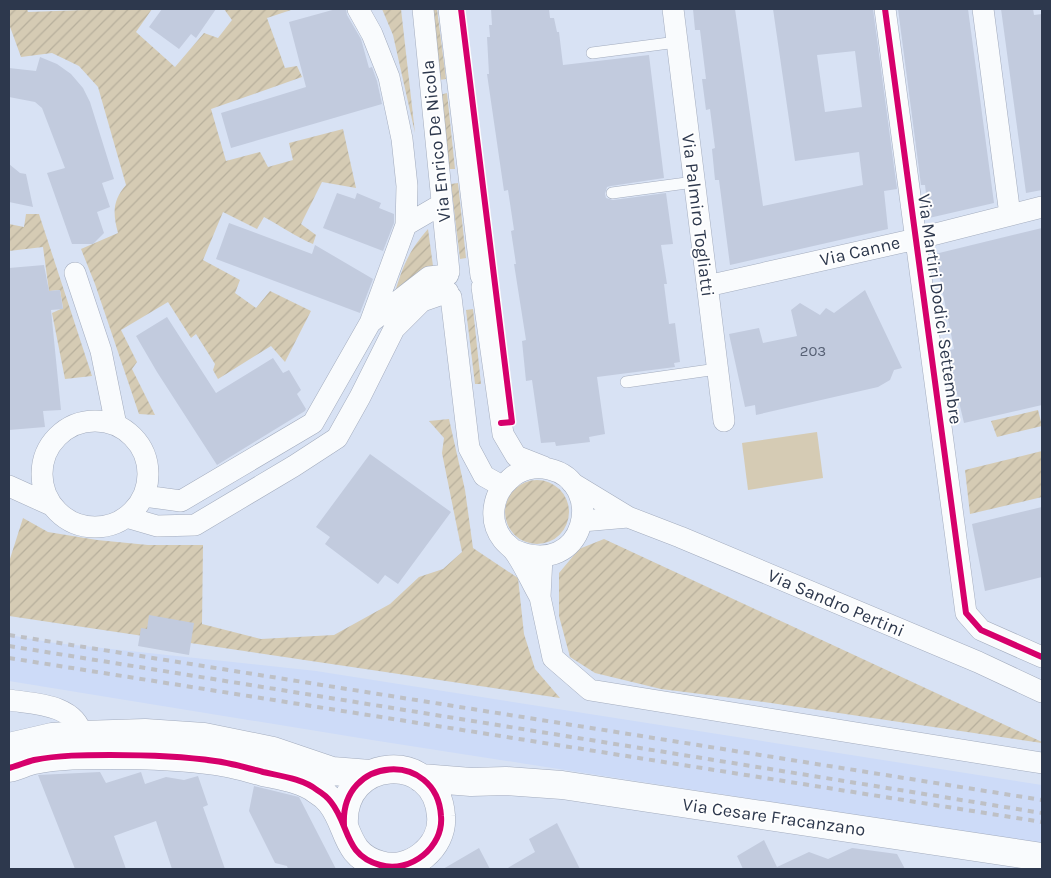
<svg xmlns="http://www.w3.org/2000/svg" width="1051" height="878" viewBox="0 0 1051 878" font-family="Karla,sans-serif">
	<defs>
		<pattern id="garden-furrows" width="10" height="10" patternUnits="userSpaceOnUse" patternTransform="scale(1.25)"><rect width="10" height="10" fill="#d5cbb4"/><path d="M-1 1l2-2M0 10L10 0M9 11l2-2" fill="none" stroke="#b7af9c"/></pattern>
	</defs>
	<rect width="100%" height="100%" fill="#d8e2f4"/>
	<path fill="#cddbf8" d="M9,635L55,643L316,671L1042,785V844L372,740L9,681Z"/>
	<path fill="url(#garden-furrows)" d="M9,9H27L28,12L84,10L85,9H152L136,32L175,67L204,33L218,38L232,20L224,9L291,10L267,18L285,68L297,66L302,77L211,109L226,161L260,152L268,167L293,160L289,143L343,129L356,188L322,182L301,224L316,235L313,244C296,237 281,226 264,217L257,229L223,212L203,260L240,280L235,293L256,308L270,291L311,311L285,362L271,346L218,379L213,370L215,364L196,334L191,338L168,302L121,330L137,362L132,369L155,415L139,414L95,284L81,249L118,233C113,214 112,201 126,185L98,87L79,66L52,53L21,57L9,24Z
		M382,9H401L415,133L393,35Z
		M429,9H437L446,79L439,80Z
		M447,93L455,169H449L440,95Z
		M458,183L466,258L460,259L451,184Z
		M26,214H39L92,376L65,379L52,313L63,308L60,290L49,291L43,247L9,251V224L24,227Z
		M428,229L433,266L417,274L394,295C403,266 408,252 428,229Z
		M473,309L481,384H475L466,310Z
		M1038,410L1042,426L997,437L991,421Z
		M449,419L465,490L473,548L518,578L524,634L535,669L560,698L9,616V562L23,518L48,532L97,540L148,545H203L202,624L261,639L334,635L390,604L419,577L443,569L462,552L442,453L444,438L429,421Z
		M1042,451V497L970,514L965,470Z
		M505 512a32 32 0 1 1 64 0a32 32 0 1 1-64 0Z
		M604,539L1042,742V743L771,703L661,689L595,673L570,657L559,616V573L579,549Z"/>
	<path fill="#d5cbb4" d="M817,432L823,478L748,490L742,443Z"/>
	<path fill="#c2cbde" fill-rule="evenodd" d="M162,9H216L196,38L191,34L179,49L149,27Z
		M336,9H346L347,15L361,39L369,68L372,67L377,81L382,104L231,148L221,113L306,87L289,22Z
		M491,9H549L550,18H554L557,32H559L563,65L649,55L664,178L611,186L607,187L605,194L606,198L613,200L666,193L673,244L661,245L667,284H664L669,324L675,323L680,362L674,363L675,367L597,377L605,434L589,437L590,442L556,446L555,442L541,443L532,380L526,381L522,341L526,340L514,264H516L511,231L514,230L508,190L504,191L487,74H489L487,37H490L489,25H492Z
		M693,9H735L763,206L863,185L859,152L795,161L773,9H873L897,189L884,191L888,229L730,265L719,180H715L712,149L715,148L710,109L706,110L702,79H706L700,30H695ZM855,51L862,107L825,112L817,55Z
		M898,9H968L994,203L929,218L925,185H921Z
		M1001,9H1033L1034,15L1042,14V190L1026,193Z
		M40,57L57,64L71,74L83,88L90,102L114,179L102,183L110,207L97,212L104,233L93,244H72L47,173L65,168L42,108L35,102L9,97V68L36,71Z
		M9,164L20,173L26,174L33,207L9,202Z
		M337,193L355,199L357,193L381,203L379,208L394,214V223L383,251L323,228Z
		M229,223L312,254L315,245L373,279L360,313L216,259Z
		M1042,228V405L964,423L947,351L954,349L935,254Z
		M44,265L49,291L60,290L63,309L51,310L61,410L43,411L45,427L9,430V268Z
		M865,290L902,368L894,370L890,380L878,387L756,415L755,405L745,407L729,334L759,328L763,343L797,336L791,310L800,303L820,315L826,308L834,313Z
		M167,317L216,393L273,358L283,373L289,370L301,390L297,394L306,409L305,411L217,465L157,372L136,336Z
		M370,454L451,512L398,584L385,575L378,584L325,544L330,537L316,527Z
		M1042,507V577L985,591L972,524Z
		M149,615L194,623L189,655L138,646L141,628L147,629Z
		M100,772L106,783L141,772L145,784L166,777L184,780L198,776L208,805L203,807L225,869H172L156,821L114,836L126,869H75L38,775Z
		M254,786L299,797L336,869H288L287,866L275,863L249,811Z
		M557,823L580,869H506L535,852L529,839Z
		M764,840L777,867L809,852L828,859L852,848L897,854L905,869H743L737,856Z
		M479,848L490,869H443Z"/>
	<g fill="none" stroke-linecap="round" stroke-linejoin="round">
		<g stroke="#a3acbe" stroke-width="12">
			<path id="lane" d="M592,53L677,42
				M612,193L694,182
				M626,382L717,369"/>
		</g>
		<g stroke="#a3acbe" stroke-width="22">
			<path id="street" d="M423,9L449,272
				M449,9L481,276
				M673,9L724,421
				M885,9L966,613L981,630L1042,657
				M983,9L1010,215
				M406,225L442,204
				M75,273L101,351L116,425
				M707,286L916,239L1042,207
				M482,287L503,434L516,456L544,467
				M451,297L469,448L484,476L502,486
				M371,322L429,277L448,275
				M42 474a53 53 0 1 1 106 0a53 53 0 1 1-106 0Z
				M572,483L628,517L680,537L978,662L1042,692
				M9,486L51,505
				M144,496L181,501L313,423L370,323L406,225L407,186L402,139L389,77L372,34L358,9
				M126,517L157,526L195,525L294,466L337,438L360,397L394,329L422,301L448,292
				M582,521L628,517
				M514,550C586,581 607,482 549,469C535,466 520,469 510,479C492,494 488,521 503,540C506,544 511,547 514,551C524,564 531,582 540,597
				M542,557L540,597L553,658L590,690L1042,763
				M9,700C35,704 75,704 82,735"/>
		</g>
		<g stroke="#a3acbe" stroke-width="29">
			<path id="secondary" d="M9,747L52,737L82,735L145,733L204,737L273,751L332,771L370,774
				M9,768C17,766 26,762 34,760C59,755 84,755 110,755C145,755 181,756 215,761C231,763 248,768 263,772C281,776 303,779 317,790C322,793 328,798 331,802C350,826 344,855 380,865C410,874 444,847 441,816C437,750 340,755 344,825
				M421,778L471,782L506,781L562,785L1042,857"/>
		</g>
		<use href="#lane" stroke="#f9fbfd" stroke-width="11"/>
		<use href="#street" stroke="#f9fbfd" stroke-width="21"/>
		<use href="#secondary" stroke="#f9fbfd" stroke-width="28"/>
		<path stroke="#bec0c5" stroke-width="4" stroke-dasharray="6 6" stroke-linecap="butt" d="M9,635L1042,800
			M9,646L1042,813
			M9,658L1042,822"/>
		<g stroke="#fefefe" stroke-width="9">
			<path id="cycleway" d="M461,9L512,422L501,423
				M885,9L966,613L981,630L1042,657
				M9,768C17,766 26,762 34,760C59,755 84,755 110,755C145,755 181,756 215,761C231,763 248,768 263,772C281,776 303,779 317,790C322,793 328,798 331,802C350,826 344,855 380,865C410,874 444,847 441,816C437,750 340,755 344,825"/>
		</g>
		<use href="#cycleway" stroke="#d6006c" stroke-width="6"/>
	</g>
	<g text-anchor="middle" stroke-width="4" stroke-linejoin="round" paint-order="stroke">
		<g font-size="15" fill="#566074">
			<text x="813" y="356">203</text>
		</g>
		<g font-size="18" fill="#2d384d" stroke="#fefefe">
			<text transform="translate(436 141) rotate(-96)" y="6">Via Enrico De Nicola</text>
			<text transform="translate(698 215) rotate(83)" y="6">Via Palmiro Togliatti</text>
			<text transform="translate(860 251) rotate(-13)" y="6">Via Canne</text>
			<text transform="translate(940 309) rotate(82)" y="6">Via Martiri Dodici Settembre</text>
			<text transform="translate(836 603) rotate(23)" y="6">Via Sandro Pertini</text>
			<text transform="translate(774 817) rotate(8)" y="6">Via Cesare Fracanzano</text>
		</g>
	</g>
	<rect width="1051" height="878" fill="none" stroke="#2d384d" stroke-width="20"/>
</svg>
